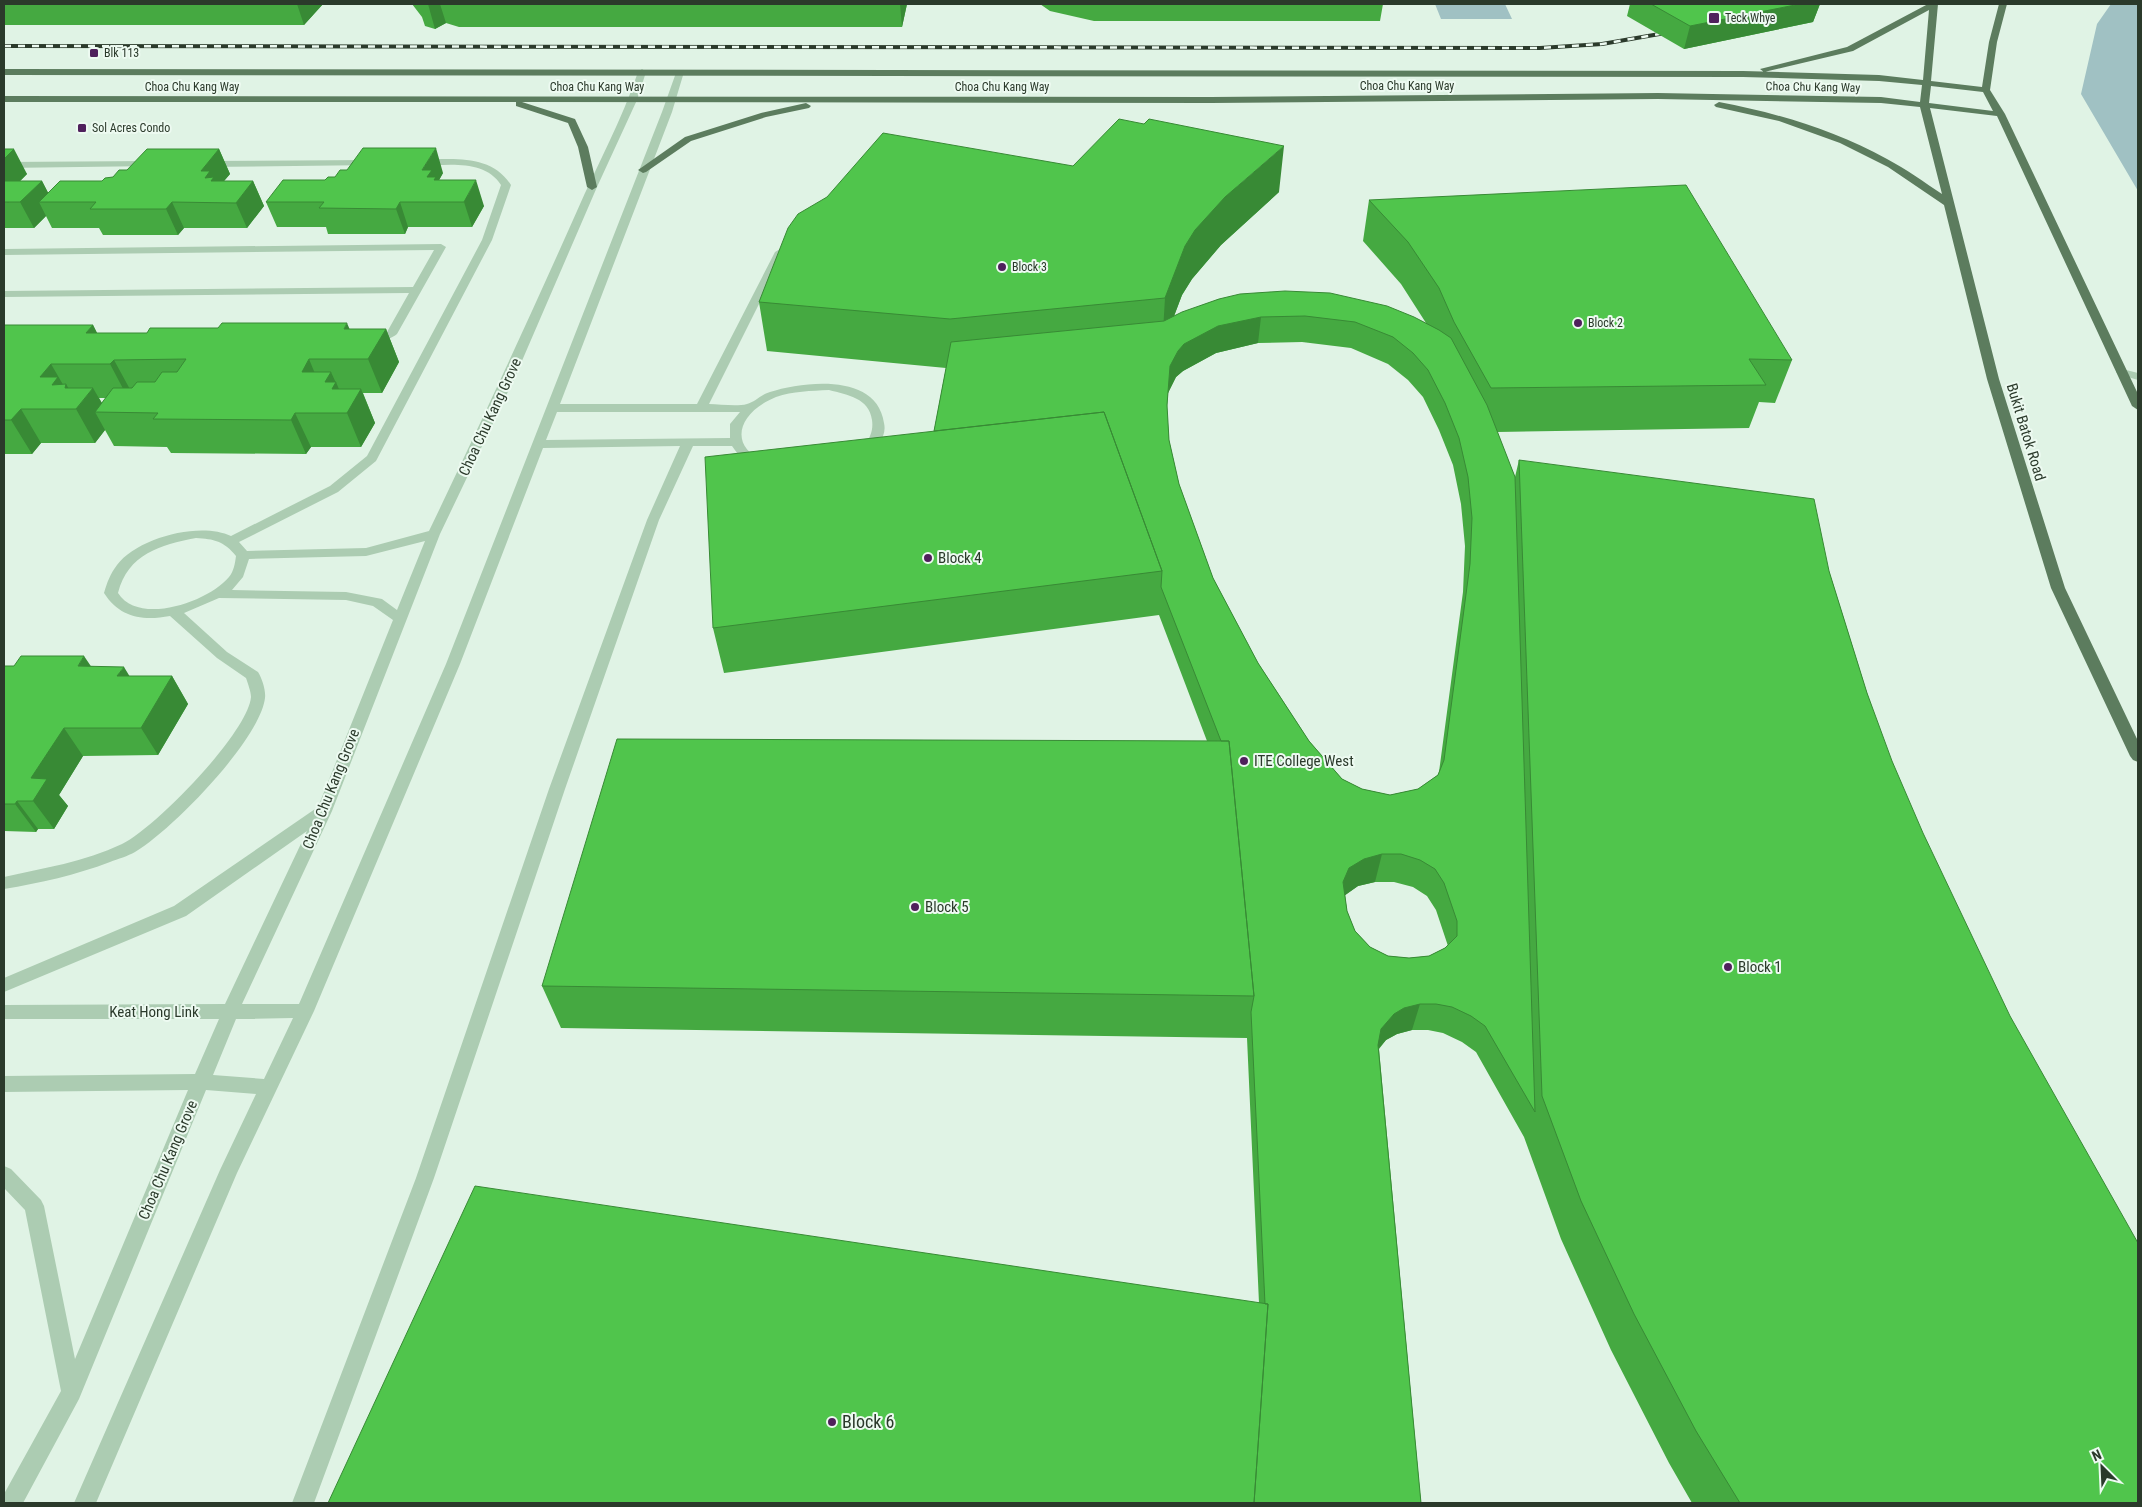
<svg xmlns="http://www.w3.org/2000/svg" width="2142" height="1507" viewBox="0 0 2142 1507" font-family="'Roboto Condensed',sans-serif">
	<rect width="100%" height="100%" fill="#e0f3e5"/>
	<path fill="#a0c1c3" d="M1435,4H1505L1512,19H1441Z
		M2111,4H2138V191L2081,94L2097,24Z"/>
	<g fill="none" stroke-linecap="round" stroke-linejoin="round">
		<path fill="#acccb2" fill-rule="evenodd" d="M642,69L646,72L637,100L597,187L515,377L440,534L332,811L242,1004H299L446,664L662,112L677,70L684,72L672,112L560,404H697L775,252L780,249L785,252L709,404C720,404 736,407 747,404C755,402 762,394 770,392C805,381 877,373 884,423C887,436 878,446 868,454C836,477 778,482 744,460C739,457 736,451 732,446H693L659,520L565,789L434,1178L314,1503H292L416,1178L549,789L647,520L680,446L543,448L460,664L314,1011L237,1173L96,1503H74L220,1170L256,1094L206,1090L79,1399L23,1503H4V1494L61,1391L25,1210L4,1188V1166L11,1169L41,1200L44,1206L75,1359L188,1090L4,1092V1076L195,1074L219,1019H4V1005L225,1004L307,831L186,916L4,992V978L174,906L318,807L393,620L373,606L346,600L219,598L184,613L227,652L258,672C262,678 266,691 265,698C260,740 171,831 135,852C128,856 118,859 110,862C76,875 40,883 4,889V877C44,868 84,862 122,844C154,829 248,733 251,697C251,692 248,684 246,678L217,658L170,616C143,621 120,618 104,593C107,583 110,574 117,565C137,538 200,521 231,536L330,486L367,456L482,240L501,185C485,159 447,165 420,166L415,163L420,160C453,159 491,154 511,185L492,240L376,461L338,492L239,542L247,551L366,548L429,531C480,425 529,319 577,211C597,165 622,120 638,72ZM829,390C848,395 869,398 872,420C878,461 807,470 779,465C727,455 732,415 776,397C793,391 811,391 829,390ZM557,412H740L730,424V438L546,440ZM196,538C214,539 224,541 236,556C235,563 234,571 229,577C208,602 139,626 118,593C128,554 160,545 196,538ZM425,541L397,610L382,599L346,592L232,590L243,577L249,559L366,556ZM293,1018L264,1079L213,1075L236,1019Z
			M372,160L375,161V165L205,167L200,164L205,161Z
			M152,161L157,164L155,166L4,168V162Z
			M441,244L446,247L397,334C389,341 372,344 364,337L370,334L387,332L409,293L4,297V291L413,287L434,250L4,255V249Z
			M2122,369L2138,373V380L2118,374L2116,372L2118,370Z"/>
		<path fill="#5c7c5e" fill-rule="evenodd" d="M1928,4H1938L1931,81L1982,87L1989,42L1999,4H2007L1997,42L1990,90L2005,114L2138,394V410L2132,406L1997,116L1930,108L1999,379L2065,588L2138,741V762L2133,760L2130,756L2051,588L1987,379L1944,205L1888,167L1840,143L1779,121L1716,107L1714,105L1719,102C1777,113 1834,130 1887,159C1906,169 1924,182 1942,194L1920,107L1881,103L1658,99L1211,103L522,102L575,119L588,147L597,187L592,190L587,187L578,147L568,123L516,106V102H4V96L1211,97L1658,93L1881,97L1920,102L1922,85L1879,81L1743,77L4,75V69L1743,71L1879,75L1923,80L1929,10L1853,51L1764,72L1760,69L1847,47ZM1931,86L1983,92L1993,111L1929,103Z
			M806,103L811,106L809,108L766,117L691,141L646,172L643,173L638,170L685,137L761,113Z"/>
		<g stroke="#2b3a2b" stroke-width="4">
			<path id="rail" d="M4,46L1540,48L1602,44L1671,32"/>
		</g>
		<use href="#rail" stroke="#edfaf1" stroke-width="2.5" stroke-dasharray="7" stroke-linecap="butt"/>
	</g>
	<path fill="#45a941" fill-rule="evenodd" d="M4,4H323L304,25H4Z
		M412,4H907L902,27H459L446,23L435,29L425,26L422,17Z
		M1040,4H1383L1380,21H1094L1050,11Z
		M1630,4H1820L1813,22L1684,49L1627,16Z
		M4,149L27,174L20,181H42L48,193L102,181L113,177L127,170L219,149L230,174L224,181H253L264,206L247,228H184L178,235H103L99,228H52L46,216L34,228H4Z
		M1073,166L1279,192L1221,245L1192,279L1182,295L1174,316L1219,299L1426,323L1401,284L1363,241L1369,200L1792,360L1775,403L1759,402L1749,428L1497,432L1515,477L1519,460L1829,571L1867,693L2138,1503H1692L1669,1463L1611,1350L1561,1239L1524,1137L1476,1052L1462,1042L1443,1033L1428,1030H1412L1397,1034L1386,1040L1379,1049L1421,1503L1259,1303L1247,1038L561,1028L542,986L1207,741L1159,615L724,673L713,628L934,431L946,368L767,351L759,302ZM1302,342L1351,348L1388,364L1408,380L1423,397L1439,430L1453,465L1461,504L1465,546L1463,592L1439,772L1438,775L1418,789L1390,795L1362,789L1342,779L1309,741L1258,663L1213,578L1179,484L1169,440L1167,408L1168,393L1176,377L1183,371L1216,353L1258,343ZM1375,882H1394L1413,887L1427,896L1436,910L1448,946L1445,948L1429,956L1409,958L1388,956L1370,947L1355,931L1347,911L1345,895L1358,886Z
		M443,173L439,180L484,206L472,227H408L405,234H328L326,227H277L266,202L335,177Z
		M4,325H93L97,333H147L350,329H386L399,362L382,393H363L375,423L361,447H311L306,454L171,453L167,447L114,446L105,430L95,443H41L32,454H4ZM99,398H106L102,403Z
		M4,666H91L129,676H172L188,704L158,755L83,756L59,795L68,806L54,829H38L36,832L4,831Z"/>
	<path fill="#388a35" d="M297,4H323L304,25Z
		M428,4H440L446,23L435,29Z
		M900,4H907L902,27Z
		M1800,4H1820L1813,22L1684,49L1690,26Z
		M1284,146L1279,192L1221,245L1192,279L1182,295L1162,348L1165,298L1185,246L1195,230L1225,197Z
		M436,148L443,173L438,182L439,197L435,202L432,192L422,170Z
		M14,149L27,174L12,189L10,200L8,203L4,195V159Z
		M219,149L230,174L218,188L219,199L216,203L201,171Z
		M476,180L484,206L472,227L464,202Z
		M42,181L53,202H39L46,216L34,228L20,202Z
		M253,181L264,206L247,228L236,203Z
		M172,202L184,228L178,235L166,209Z
		M400,202L408,227L405,234L396,209Z
		M1261,317L1258,343L1216,353L1183,371L1176,377L1168,393L1165,432L1170,366L1178,351L1184,344L1218,326Z
		M347,323L361,356L344,329Z
		M93,325L110,359L86,333Z
		M386,329L399,362L382,393L368,359Z
		M309,359L323,393L302,372Z
		M114,360L132,393L128,398L110,364Z
		M51,364L65,388L66,384L79,406L93,388L107,412H95L105,430L95,443L76,409L40,377Z
		M331,372L336,383V382L348,411L361,389L375,423L361,447L347,413L325,382Z
		M21,409L41,443L32,454L11,420Z
		M295,413L311,447L306,454L291,420Z
		M84,656L103,684L78,666Z
		M124,667L141,695L117,676Z
		M172,676L188,704L158,755L141,728Z
		M64,728L83,756L59,795L68,806L54,829L33,801L31,778Z
		M17,801L38,829L36,832L15,804Z
		M1382,854L1375,882L1358,886L1344,896L1343,882L1349,868L1364,859Z
		M1420,1004L1412,1030L1397,1034L1386,1040L1374,1054L1381,1029L1394,1014L1404,1008Z"/>
	<path fill="#50c54c" stroke="#388a35" fill-rule="evenodd" d="M1651,4H1800L1690,26Z
		M1119,119L1144,124L1149,119L1284,146L1225,197L1195,230L1185,246L1165,298L950,319L759,302L788,228L798,214L827,197L883,133L1073,166Z
		M363,148H436L422,170H432L427,177H436L434,180H476L464,202H400L396,209L319,208L324,202H266L283,180H325L328,177H335L340,170H347Z
		M4,149H14L4,159Z
		M147,149H219L201,171H210L205,178L214,177L211,181H253L236,203L172,202L166,209H90L96,202H39L60,181H102L105,178L113,177L119,170H127Z
		M4,181H42L20,202H4Z
		M1686,185L1792,360L1749,359L1766,385L1491,388L1454,322L1439,288L1408,242L1369,200Z
		M1285,291L1330,293L1387,306L1414,317L1439,330L1451,338L1487,405L1515,477L1535,1112L1485,1026L1471,1016L1452,1007L1436,1004H1420L1404,1008L1394,1014L1381,1029L1378,1045L1421,1503H1254L1268,1304H1265L1251,1012L1254,996L1229,741H1221L1161,587L1162,571L1104,412L934,431L951,342L1164,321L1182,312L1219,299L1240,294ZM1305,316L1355,322L1393,337L1413,353L1428,370L1445,403L1459,438L1468,477L1472,518L1470,564L1444,760L1438,775L1418,789L1390,795L1362,789L1342,779L1309,741L1258,663L1213,578L1179,484L1169,440L1167,405L1170,366L1178,351L1184,344L1218,326L1261,317ZM1382,854H1401L1420,860L1435,869L1444,883L1457,921V936L1445,948L1429,956L1409,958L1388,956L1370,947L1355,931L1347,911L1343,882L1349,868L1364,859Z
		M222,323H347L344,329H386L368,359H309L302,372H331L325,382H336L332,389H361L347,413H295L291,420L153,419L158,413L95,412L113,388H132L137,382H155L162,372H177L186,359L114,360L110,364H51L40,377H58L52,385L66,384L65,388H93L76,409H21L11,420H4V325H93L86,333H147L150,328H218Z
		M1104,412L1162,571L713,628L705,457Z
		M1519,460L1814,499L1829,571L1867,693L1892,761L1923,833L2010,1016L2138,1243V1503H1740L1696,1431L1634,1314L1581,1201L1542,1096Z
		M21,656H84L78,666L124,667L117,676H172L141,728H64L31,778L47,779L33,801H17L15,804H4V666H14Z
		M617,739L1229,741L1254,996L542,986Z
		M475,1186L1268,1304L1254,1503H328Z"/>
	<g fill="#4f205c" stroke="#edfaf1" stroke-width="2">
		<rect x="1708" y="12" width="12" height="12" rx="2.5"/>
		<rect x="89" y="48" width="10" height="10" rx="2.5"/>
		<rect x="77" y="123" width="10" height="10" rx="2.5"/>
		<circle cx="1002" cy="267" r="5"/>
		<circle cx="1578" cy="323" r="5"/>
		<circle cx="928" cy="558" r="5"/>
		<circle cx="1244" cy="761" r="5"/>
		<circle cx="915" cy="907" r="5"/>
		<circle cx="1728" cy="967" r="5"/>
		<circle cx="832" cy="1422" r="5"/>
	</g>
	<g text-anchor="middle" stroke-width="4" stroke-linejoin="round" paint-order="stroke">
		<g font-size="12" fill="#2b3a2b" stroke="#edfaf1" text-anchor="start">
			<text x="1725" y="22">Teck Whye</text>
			<text x="104" y="57">Blk 113</text>
			<text x="92" y="132">Sol Acres Condo</text>
			<text x="1012" y="271">Block 3</text>
			<text x="1588" y="327">Block 2</text>
		</g>
		<g font-size="12" fill="#2b3a2b" stroke="#edfaf1">
			<text x="1407" y="90">Choa Chu Kang Way</text>
			<text x="192" y="91">Choa Chu Kang Way</text>
			<text x="597" y="91">Choa Chu Kang Way</text>
			<text x="1002" y="91">Choa Chu Kang Way</text>
			<text transform="translate(1813 87) rotate(1)" y="4">Choa Chu Kang Way</text>
		</g>
		<g font-size="15" fill="#2b3a2b" stroke="#edfaf1">
			<text transform="translate(490 417) rotate(-65)" y="5">Choa Chu Kang Grove</text>
			<text transform="translate(2026 432) rotate(73)" y="5">Bukit Batok Road</text>
			<text transform="translate(331 789) rotate(-68)" y="5">Choa Chu Kang Grove</text>
			<text x="154" y="1017">Keat Hong Link</text>
			<text transform="translate(168 1160) rotate(-67)" y="5">Choa Chu Kang Grove</text>
		</g>
		<g font-size="15" fill="#2b3a2b" stroke="#edfaf1" text-anchor="start">
			<text x="938" y="563">Block 4</text>
			<text x="1254" y="766">ITE College West</text>
			<text x="925" y="912">Block 5</text>
			<text x="1738" y="972">Block 1</text>
		</g>
		<g font-size="18" fill="#2b3a2b" stroke="#edfaf1" text-anchor="start">
			<text x="842" y="1428">Block 6</text>
		</g>
	</g>
	<rect width="2142" height="1507" fill="none" stroke="#2b3a2b" stroke-width="10"/>
	<g transform="translate(2102 1467) rotate(336)" stroke="#edfaf1" stroke-width="4" paint-order="stroke">
	<path d="M0-4L9 19L0 12L-9 19Z" fill="#2b3a2b"/>
	<text y="-8" font-size="14" font-weight="bold" text-anchor="middle" fill="#2b3a2b">N</text>
	</g>
</svg>
